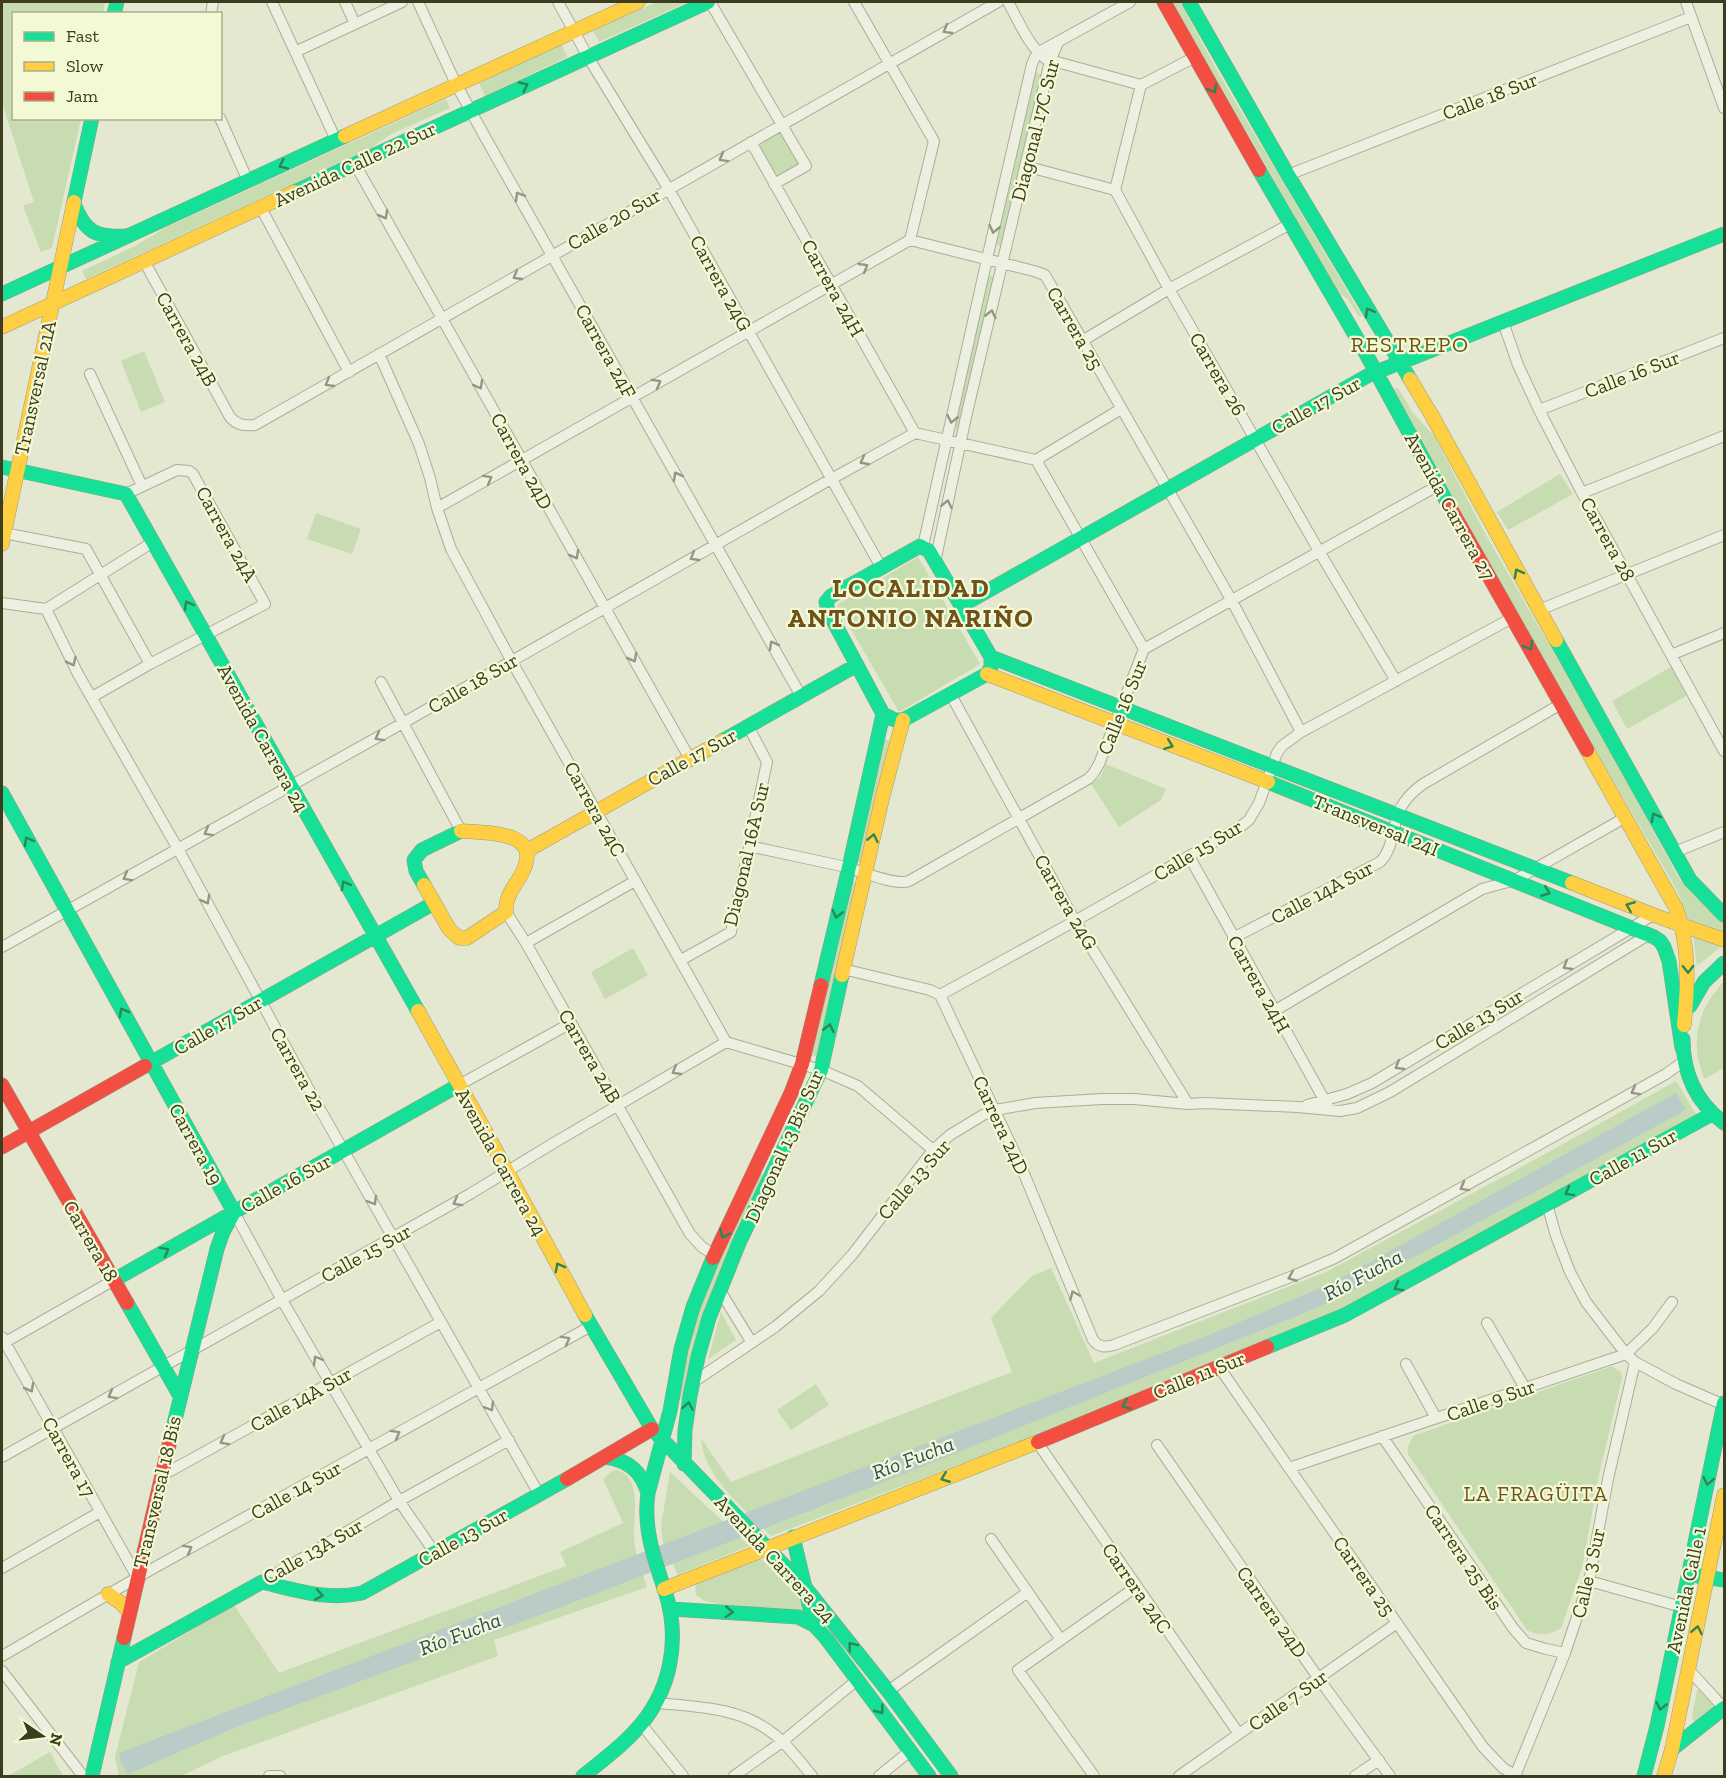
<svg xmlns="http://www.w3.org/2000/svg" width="1726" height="1778" viewBox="0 0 1726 1778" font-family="'Zilla Slab',serif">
	<rect width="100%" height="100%" fill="#e4e8d0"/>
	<path fill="#c7dcb1" d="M2,2H105L103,13L14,14V118L81,119L52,248L41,252L23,206L34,202L2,103Z
		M657,2H688L599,42L593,31Z
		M1172,2H1180L1219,74L1362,316L1359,317L1348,299L1339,293Z
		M561,44L567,57L485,96L479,83Z
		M1036,73L1044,75L1002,246L995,245Z
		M446,99L450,108L391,134L371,148L86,279L82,271L135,246L167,227Z
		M781,131L799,165L777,177L759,143Z
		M987,275L997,277L962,429L952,427Z
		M144,351L165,402L141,412L121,361Z
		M1398,388L1413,413L1434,436L1486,535L1601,735L1679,878L1691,893L1724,923V935L1689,923L1681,899L1671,880L1526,630L1394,389Z
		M1560,474L1573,494L1508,530L1497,512Z
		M316,513L361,529L352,554L307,539Z
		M918,557L980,664L899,712L837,605Z
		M1671,667L1686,696L1627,729L1612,701Z
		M883,739L891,741L863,863L855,861Z
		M1106,764L1166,789L1161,800L1119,827L1091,784L1100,778Z
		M850,882L859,883L819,1057L810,1055Z
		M1693,935L1722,946L1697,966Z
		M633,948L648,975L605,999L591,972Z
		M1724,981V1068L1704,1079C1702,1070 1697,1060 1697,1051C1695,1021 1706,1002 1724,981Z
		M1676,1081L1697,1116L1360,1301L1077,1420L771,1536C745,1509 703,1477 701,1438L731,1482L874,1425L1012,1372L991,1318L1032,1276L1051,1268L1094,1363L1326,1272L1536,1159Z
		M758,1173L766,1176L684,1401L679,1400L685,1360L704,1295Z
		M721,1312L736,1340L708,1359Z
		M1612,1366L1621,1372L1622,1378L1599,1475L1582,1567L1561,1628C1549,1635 1540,1637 1527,1630L1408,1454V1447L1413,1436Z
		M816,1384L829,1405L791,1430L777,1410Z
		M617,1470C646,1479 630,1523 635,1547C637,1560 643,1574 647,1587L494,1640L498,1656L223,1756L181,1776H119L115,1757L139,1662L234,1605L279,1673L566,1566L560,1552L623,1523L603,1479L612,1471Z
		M670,1472L749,1546L678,1575L663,1542L661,1526Z
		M760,1558L817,1616L723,1605L705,1601L697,1596L695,1592L696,1583Z
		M1699,1689L1714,1706L1694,1722L1692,1718L1697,1690Z
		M50,1752L63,1776H8Z"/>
	<path fill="#b9ccc8" d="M1676,1093L1686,1110L1344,1295L1302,1314L871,1487L556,1609L234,1728L128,1774L121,1762L119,1753L1204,1337L1332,1283Z"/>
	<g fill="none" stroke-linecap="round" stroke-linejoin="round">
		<g stroke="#abad98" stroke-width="12">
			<path id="street" d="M272,2L336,140
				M345,2L355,24
				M418,2L456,84L485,137L801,696
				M558,2L588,57L668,188L881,567
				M710,2L806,166L774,184
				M854,2L934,141L910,240
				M1008,2C1019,21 1028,46 1046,59L1141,85
				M1686,2L1724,108
				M211,14L213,2
				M295,52L402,2
				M1141,85L1195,57
				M220,118L248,181
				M751,142L915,433
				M355,164L690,759
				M1025,166L1115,190
				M1288,175L1691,17
				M1115,190L1169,289L1323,558L1396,681
				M1115,190L1141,85
				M261,208L349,372
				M910,240L1034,271L1045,275L1232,601L1301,732
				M144,261L230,417C237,425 244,426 255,425L998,2
				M1503,322L1518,365L1539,410L1582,493L1724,751
				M1082,341L1169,289L1292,223
				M379,354L419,444L430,478L437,508L451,549L511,660L726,1042L821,1070L858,1086L933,1150
				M90,374L142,486
				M1539,410L1724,338
				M1036,460L1144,649
				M1036,460L1121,409
				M1582,493L1724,436
				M437,508L910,240
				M4,533L86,549L150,664
				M923,546L987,259L1032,64L1035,57L1041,51L1130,2
				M935,562L966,417L1050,61L1058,43
				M2,603L46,609
				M46,609L78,674L178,849L313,1097L539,1494
				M46,609L153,542
				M1539,610L1724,535
				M1671,655L1724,633
				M381,682L461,831
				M951,695L1075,921L1188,1104
				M92,697L150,664L265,604L193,474L189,471L177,470L126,494
				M749,846C781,853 814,860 846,867C861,871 895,886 909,881L1088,779L1093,774L1099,764L1144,649L1439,485
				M1675,852L1724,832
				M1189,856L1327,1105
				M506,912L526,943L690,1234L702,1247L714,1255
				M1233,938L1380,862C1394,848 1392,826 1400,809C1406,798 1413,791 1423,784L1561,704
				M526,943L635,881
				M2,947L403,723L824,483L915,433L1036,460
				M681,960L731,932L767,762L748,726
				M843,969L930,990L940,995L1020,1164L1093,1340C1099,1348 1106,1347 1114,1345L1293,1276L1335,1258L1666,1074L1684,1061
				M940,995L1075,921L1240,827L1249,820L1259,803L1277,753L1282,746L1301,732L1512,618
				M1274,1011L1482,889L1515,880L1626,817
				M459,1085L571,1023
				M1307,1105L1347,1094L1372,1083L1653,915
				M1547,1204L1556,1236L1570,1272L1586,1302L1626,1354L1635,1362L1676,1384L1724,1405
				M234,1212L282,1300L399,1501L435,1553
				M719,1289L752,1343
				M1487,1323L1525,1388
				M2,1337L137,1577
				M2,1344L114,1280
				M1406,1364L1436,1418
				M1219,1367L1483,1747L1503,1768L1517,1776
				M692,1383L775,1327L819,1291L852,1255L933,1150L950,1135L983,1115L995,1110L1035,1103L1102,1099H1134L1188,1104L1205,1103L1298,1107L1340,1111L1357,1108L1390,1092L1648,935
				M1382,1436L1513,1628L1526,1643L1546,1649L1565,1653
				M1037,1442L1239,1734
				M1157,1445L1319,1679L1390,1776
				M2,1457L470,1194L552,1144L726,1042
				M1289,1468L1626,1354L1653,1328L1672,1302
				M161,1476L441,1322
				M991,1539L1061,1640
				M2,1568L100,1512
				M1589,1581L1682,1607
				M262,1582L399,1501L509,1440
				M2,1656L152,1569L591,1326
				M1689,1670L1724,1708
				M2,1671L83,1776
				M888,1691L1028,1592
				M657,1703C698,1707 741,1707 775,1735C789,1746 801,1763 812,1776
				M642,1725L683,1776
				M269,1776H280
				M734,1776L782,1742L857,1680
				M879,1776L910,1751
				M1094,1776L1018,1670L1136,1587
				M1179,1776L1397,1623
				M1355,1776L1379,1760
				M1515,1776L1565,1653L1589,1581L1608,1479L1635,1362"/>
		</g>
		<g stroke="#9b9d88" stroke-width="15">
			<path id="fast" d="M1189,2L1288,175L1410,379
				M114,14L117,2
				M1259,170L1365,352L1448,504
				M294,192L708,2
				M74,202L92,118
				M74,204C85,232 96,238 126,236
				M2,294L345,136
				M2,467L126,494L418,1011
				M920,546L929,551L991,657V667L987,674L903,720H895L883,714L828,611L826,602L831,596Z
				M961,606L1369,375L1724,234
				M1556,640L1690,880L1724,915
				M991,657L1572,883
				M722,741L857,665
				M1268,782L1654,937L1660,941L1664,947L1669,961L1682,1048
				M2,793L234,1212L223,1232L217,1249L173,1428
				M424,885L416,871L414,860L422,850L461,831
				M821,985L850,863L883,714
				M1690,1006L1704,982L1724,963
				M1683,1039C1683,1074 1696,1102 1724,1123
				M145,1066L434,903
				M114,1280L459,1085
				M127,1303L180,1396
				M585,1315L652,1429L804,1586L888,1691L951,1776
				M1267,1347L1345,1315L1712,1114
				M605,1457C628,1460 641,1471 648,1493
				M684,1464L685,1430L690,1396L698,1357L709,1318L739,1243L821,1070L842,975
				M793,1537L814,1625
				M1698,1576L1724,1580
				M671,1609L798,1617L814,1625L826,1638L929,1776
				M118,1662L262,1582C296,1590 327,1601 362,1593L567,1479
				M1672,1749L1724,1708
				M92,1776L124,1638
				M583,1776C600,1762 620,1748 635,1731C671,1693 681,1640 665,1591C654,1558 643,1528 648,1493L670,1411L681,1349L693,1307L713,1258
				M1644,1776L1657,1726L1724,1403"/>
		</g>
		<g stroke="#9b9d88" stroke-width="15">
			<path id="slow" d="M345,136L638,2
				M2,327L294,192
				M1410,379L1431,414L1556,640
				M2,544L74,202
				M987,674L1268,782
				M1587,750L1676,908C1690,947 1688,985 1684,1025
				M528,850L722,741
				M1572,883L1656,916L1724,940
				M424,885L449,929L459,938H467L506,912C505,895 515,887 522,873C544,831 488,833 461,831
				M842,975L882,799L903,720
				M418,1011L488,1136L585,1315
				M664,1589L1038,1442
				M108,1594L121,1603L129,1612
				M1664,1776L1672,1749L1724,1495"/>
		</g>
		<g stroke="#9b9d88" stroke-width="15">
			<path id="jam" d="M1164,2L1259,170
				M1448,504L1587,750
				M2,1085L127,1303
				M2,1147L145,1066
				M713,1258L791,1093L802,1064L821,985
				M1038,1442L1267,1347
				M567,1479L652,1429
				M124,1638L173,1428"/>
		</g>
		<use href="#street" stroke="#edf0e1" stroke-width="10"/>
		<use href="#fast" stroke="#16e098" stroke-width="14"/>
		<use href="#slow" stroke="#ffcf43" stroke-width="14"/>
		<use href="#jam" stroke="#f24e42" stroke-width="14"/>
	</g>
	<defs><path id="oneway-chevron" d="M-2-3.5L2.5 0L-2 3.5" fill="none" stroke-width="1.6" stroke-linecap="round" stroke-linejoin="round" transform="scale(1.5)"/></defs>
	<g stroke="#969680">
		<use href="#oneway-chevron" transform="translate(947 30) rotate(150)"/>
		<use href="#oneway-chevron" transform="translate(723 158) rotate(151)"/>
		<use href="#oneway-chevron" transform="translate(519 196) rotate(-120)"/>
		<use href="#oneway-chevron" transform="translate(384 215) rotate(61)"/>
		<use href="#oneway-chevron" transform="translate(994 229) rotate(103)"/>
		<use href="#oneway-chevron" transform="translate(864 267) rotate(-30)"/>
		<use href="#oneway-chevron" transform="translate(517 276) rotate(150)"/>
		<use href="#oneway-chevron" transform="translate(991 314) rotate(-77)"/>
		<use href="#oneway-chevron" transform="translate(329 383) rotate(150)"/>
		<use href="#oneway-chevron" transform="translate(657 383) rotate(-29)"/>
		<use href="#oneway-chevron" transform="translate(479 385) rotate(61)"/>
		<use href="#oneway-chevron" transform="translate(952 419) rotate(102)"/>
		<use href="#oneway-chevron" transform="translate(864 461) rotate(152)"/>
		<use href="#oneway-chevron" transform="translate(677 476) rotate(-119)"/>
		<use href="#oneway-chevron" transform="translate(488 479) rotate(-29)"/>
		<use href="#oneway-chevron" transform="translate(947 504) rotate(-78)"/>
		<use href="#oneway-chevron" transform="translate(575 555) rotate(61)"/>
		<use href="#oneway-chevron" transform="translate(694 557) rotate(150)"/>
		<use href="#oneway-chevron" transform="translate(773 645) rotate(-119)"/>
		<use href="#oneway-chevron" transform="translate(633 658) rotate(61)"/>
		<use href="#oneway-chevron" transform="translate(72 662) rotate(64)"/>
		<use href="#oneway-chevron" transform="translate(379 737) rotate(151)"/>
		<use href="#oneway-chevron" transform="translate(208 832) rotate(151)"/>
		<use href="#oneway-chevron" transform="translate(127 877) rotate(151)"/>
		<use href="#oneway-chevron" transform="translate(206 900) rotate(61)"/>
		<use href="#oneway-chevron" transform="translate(1567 966) rotate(149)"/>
		<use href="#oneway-chevron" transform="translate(1399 1066) rotate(149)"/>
		<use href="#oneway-chevron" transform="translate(676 1071) rotate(150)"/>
		<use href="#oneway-chevron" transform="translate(1635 1091) rotate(151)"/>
		<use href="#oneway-chevron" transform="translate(1464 1187) rotate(151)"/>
		<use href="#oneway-chevron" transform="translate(373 1201) rotate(60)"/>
		<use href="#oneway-chevron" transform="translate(457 1202) rotate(151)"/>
		<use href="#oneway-chevron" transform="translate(1292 1277) rotate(158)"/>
		<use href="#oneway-chevron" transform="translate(1074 1295) rotate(-113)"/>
		<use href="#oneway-chevron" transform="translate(566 1340) rotate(-29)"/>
		<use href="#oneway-chevron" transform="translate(317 1360) rotate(-120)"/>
		<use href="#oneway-chevron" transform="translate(30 1388) rotate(61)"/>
		<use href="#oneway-chevron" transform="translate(112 1395) rotate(151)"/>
		<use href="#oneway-chevron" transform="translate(490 1407) rotate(60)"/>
		<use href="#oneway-chevron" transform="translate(396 1434) rotate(-29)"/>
		<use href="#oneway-chevron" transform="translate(224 1441) rotate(151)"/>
		<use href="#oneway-chevron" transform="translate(188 1549) rotate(-29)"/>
	</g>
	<g stroke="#2c8655">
		<use href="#oneway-chevron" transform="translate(524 86) rotate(-25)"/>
		<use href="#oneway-chevron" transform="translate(1213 89) rotate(60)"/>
		<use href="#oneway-chevron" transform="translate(283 165) rotate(155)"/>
		<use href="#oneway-chevron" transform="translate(1369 312) rotate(-120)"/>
		<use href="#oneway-chevron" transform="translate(1518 573) rotate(-119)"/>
		<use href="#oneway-chevron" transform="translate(188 605) rotate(-119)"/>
		<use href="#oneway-chevron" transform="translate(1529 646) rotate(60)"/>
		<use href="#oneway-chevron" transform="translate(1169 745) rotate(21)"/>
		<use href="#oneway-chevron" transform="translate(1655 817) rotate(-119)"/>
		<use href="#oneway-chevron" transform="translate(873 838) rotate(-78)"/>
		<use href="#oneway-chevron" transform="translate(28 841) rotate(-119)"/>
		<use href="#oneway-chevron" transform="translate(345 885) rotate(-119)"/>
		<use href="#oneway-chevron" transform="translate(1546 892) rotate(22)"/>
		<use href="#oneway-chevron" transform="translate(1630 906) rotate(-158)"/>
		<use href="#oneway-chevron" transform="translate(837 914) rotate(103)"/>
		<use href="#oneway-chevron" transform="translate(1688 969) rotate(89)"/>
		<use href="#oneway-chevron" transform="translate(123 1012) rotate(-119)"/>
		<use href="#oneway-chevron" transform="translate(829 1028) rotate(-77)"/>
		<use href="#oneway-chevron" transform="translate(1569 1192) rotate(151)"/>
		<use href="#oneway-chevron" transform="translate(724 1234) rotate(115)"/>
		<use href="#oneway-chevron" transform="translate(165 1251) rotate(-29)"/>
		<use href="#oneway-chevron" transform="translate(559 1267) rotate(-118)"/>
		<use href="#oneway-chevron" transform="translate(1398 1287) rotate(151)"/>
		<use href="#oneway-chevron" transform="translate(1126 1405) rotate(158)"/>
		<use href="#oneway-chevron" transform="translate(688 1406) rotate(-81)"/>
		<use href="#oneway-chevron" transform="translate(945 1478) rotate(158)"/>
		<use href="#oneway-chevron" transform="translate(1708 1481) rotate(102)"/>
		<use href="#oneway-chevron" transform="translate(319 1595) rotate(10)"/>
		<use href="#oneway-chevron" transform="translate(729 1612) rotate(3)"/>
		<use href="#oneway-chevron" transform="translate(1697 1630) rotate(-79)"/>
		<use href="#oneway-chevron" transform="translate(852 1646) rotate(-128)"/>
		<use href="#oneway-chevron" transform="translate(1661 1706) rotate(102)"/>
		<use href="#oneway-chevron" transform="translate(880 1710) rotate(53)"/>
	</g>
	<g text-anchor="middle" stroke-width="4.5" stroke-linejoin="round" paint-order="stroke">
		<g font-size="20" fill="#3e3c1e" stroke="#f3f9d5">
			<text transform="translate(1490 96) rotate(-21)" y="7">Calle 18 Sur</text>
			<text transform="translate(1035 130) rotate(-76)" y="7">Diagonal 17C Sur</text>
			<text transform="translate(355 164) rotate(-25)" y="7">Avenida Calle 22 Sur</text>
			<text transform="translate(614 219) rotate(-30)" y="7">Calle 20 Sur</text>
			<text transform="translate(721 283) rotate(61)" y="7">Carrera 24G</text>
			<text transform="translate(833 288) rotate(61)" y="7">Carrera 24H</text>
			<text transform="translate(1075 328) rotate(60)" y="7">Carrera 25</text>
			<text transform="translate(187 339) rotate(61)" y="7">Carrera 24B</text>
			<text transform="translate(606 351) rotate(61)" y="7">Carrera 24F</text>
			<text transform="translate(1218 374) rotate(60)" y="7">Carrera 26</text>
			<text transform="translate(1632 374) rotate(-21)" y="7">Calle 16 Sur</text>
			<text transform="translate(35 388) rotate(-78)" y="7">Transversal 21A</text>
			<text transform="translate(1316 405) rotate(-29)" y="7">Calle 17 Sur</text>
			<text transform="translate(522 461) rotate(61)" y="7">Carrera 24D</text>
			<text transform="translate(1450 506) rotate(61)" y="7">Avenida Carrera 27</text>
			<text transform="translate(227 534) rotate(61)" y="7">Carrera 24A</text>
			<text transform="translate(1608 539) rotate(61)" y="7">Carrera 28</text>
			<text transform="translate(473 683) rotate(-30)" y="7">Calle 18 Sur</text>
			<text transform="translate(1122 707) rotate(-68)" y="7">Calle 16 Sur</text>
			<text transform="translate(263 738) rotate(61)" y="7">Avenida Carrera 24</text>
			<text transform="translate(692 757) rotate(-29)" y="7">Calle 17 Sur</text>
			<text transform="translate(595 809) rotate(61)" y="7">Carrera 24C</text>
			<text transform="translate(1376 825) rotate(22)" y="7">Transversal 24I</text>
			<text transform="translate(1198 850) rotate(-31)" y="7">Calle 15 Sur</text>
			<text transform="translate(746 854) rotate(-77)" y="7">Diagonal 16A Sur</text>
			<text transform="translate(1322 892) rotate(-28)" y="7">Calle 14A Sur</text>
			<text transform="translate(1066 902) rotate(60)" y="7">Carrera 24G</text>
			<text transform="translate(1259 984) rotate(61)" y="7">Carrera 24H</text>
			<text transform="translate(1479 1019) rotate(-31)" y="7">Calle 13 Sur</text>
			<text transform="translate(218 1025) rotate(-30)" y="7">Calle 17 Sur</text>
			<text transform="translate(590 1056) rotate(60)" y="7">Carrera 24B</text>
			<text transform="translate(298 1069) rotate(61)" y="7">Carrera 22</text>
			<text transform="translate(1001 1125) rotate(65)" y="7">Carrera 24D</text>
			<text transform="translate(196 1144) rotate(61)" y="7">Carrera 19</text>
			<text transform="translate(784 1146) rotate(-66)" y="7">Diagonal 13 Bis Sur</text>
			<text transform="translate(1633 1157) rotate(-29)" y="7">Calle 11 Sur</text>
			<text transform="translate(501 1162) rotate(61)" y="7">Avenida Carrera 24</text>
			<text transform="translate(914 1179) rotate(-49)" y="7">Calle 13 Sur</text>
			<text transform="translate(286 1183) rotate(-29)" y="7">Calle 16 Sur</text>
			<text transform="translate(91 1241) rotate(60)" y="7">Carrera 18</text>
			<text transform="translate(366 1253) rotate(-29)" y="7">Calle 15 Sur</text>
			<text transform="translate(1199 1375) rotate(-22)" y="7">Calle 11 Sur</text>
			<text transform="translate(301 1399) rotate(-29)" y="7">Calle 14A Sur</text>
			<text transform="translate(1491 1400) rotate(-19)" y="7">Calle 9 Sur</text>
			<text transform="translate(69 1457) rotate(61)" y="7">Carrera 17</text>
			<text transform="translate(296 1490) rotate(-29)" y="7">Calle 14 Sur</text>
			<text transform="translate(157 1492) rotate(-77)" y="7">Transversal 18 Bis</text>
			<text transform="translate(463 1537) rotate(-29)" y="7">Calle 13 Sur</text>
			<text transform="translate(313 1551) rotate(-30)" y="7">Calle 13A Sur</text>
			<text transform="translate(1464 1557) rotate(56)" y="7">Carrera 25 Bis</text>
			<text transform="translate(775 1559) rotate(47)" y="7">Avenida Carrera 24</text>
			<text transform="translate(1588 1573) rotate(-77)" y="7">Calle 3 Sur</text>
			<text transform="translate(1364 1576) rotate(55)" y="7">Carrera 25</text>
			<text transform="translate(1137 1588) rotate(55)" y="7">Carrera 24C</text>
			<text transform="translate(1686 1590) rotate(-78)" y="7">Avenida Calle 1</text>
			<text transform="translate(1272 1612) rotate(55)" y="7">Carrera 24D</text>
			<text transform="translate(1288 1700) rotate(-35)" y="7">Calle 7 Sur</text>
		</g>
		<g font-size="21" font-style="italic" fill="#2c4b5f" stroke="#f3f9d5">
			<text transform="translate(1363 1275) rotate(-28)" y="7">Río Fucha</text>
			<text transform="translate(913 1458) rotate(-21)" y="7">Río Fucha</text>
			<text transform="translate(460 1634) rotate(-21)" y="7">Río Fucha</text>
		</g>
		<g font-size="21" letter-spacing="1.5" fill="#6f5219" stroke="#f3f9d5">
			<text x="1536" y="1501">LA FRAGÜITA</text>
		</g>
		<g font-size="22" letter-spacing="1.5" fill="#6f5219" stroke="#f3f9d5">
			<text x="1410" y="352">RESTREPO</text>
		</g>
		<g font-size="26" font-weight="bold" letter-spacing="1.5" fill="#6f5219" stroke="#f3f9d5">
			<text x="911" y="597">LOCALIDAD<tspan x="911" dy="30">ANTONIO NARIÑO</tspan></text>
		</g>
	</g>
	<rect width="1726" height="1778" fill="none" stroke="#3e3c1e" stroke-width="6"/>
	<rect x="12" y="12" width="210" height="108" fill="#f3f9d5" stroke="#abad8c" stroke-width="1.5"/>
	<rect x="24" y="32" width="30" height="9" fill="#16e098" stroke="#abad8c" stroke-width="1.5"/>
	<text x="66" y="42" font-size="18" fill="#3e3c1e">Fast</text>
	<rect x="24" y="62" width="30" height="9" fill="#ffcf43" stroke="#abad8c" stroke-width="1.5"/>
	<text x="66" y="72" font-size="18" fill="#3e3c1e">Slow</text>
	<rect x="24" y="92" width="30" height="9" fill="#f24e42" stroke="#abad8c" stroke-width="1.5"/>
	<text x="66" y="102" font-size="18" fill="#3e3c1e">Jam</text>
	<g transform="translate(42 1736) rotate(104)" stroke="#f3f9d5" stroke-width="4.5" paint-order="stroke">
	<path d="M0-4.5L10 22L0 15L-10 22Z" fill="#3e3c1e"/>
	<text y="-9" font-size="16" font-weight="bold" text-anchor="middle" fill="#3e3c1e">N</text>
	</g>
</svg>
